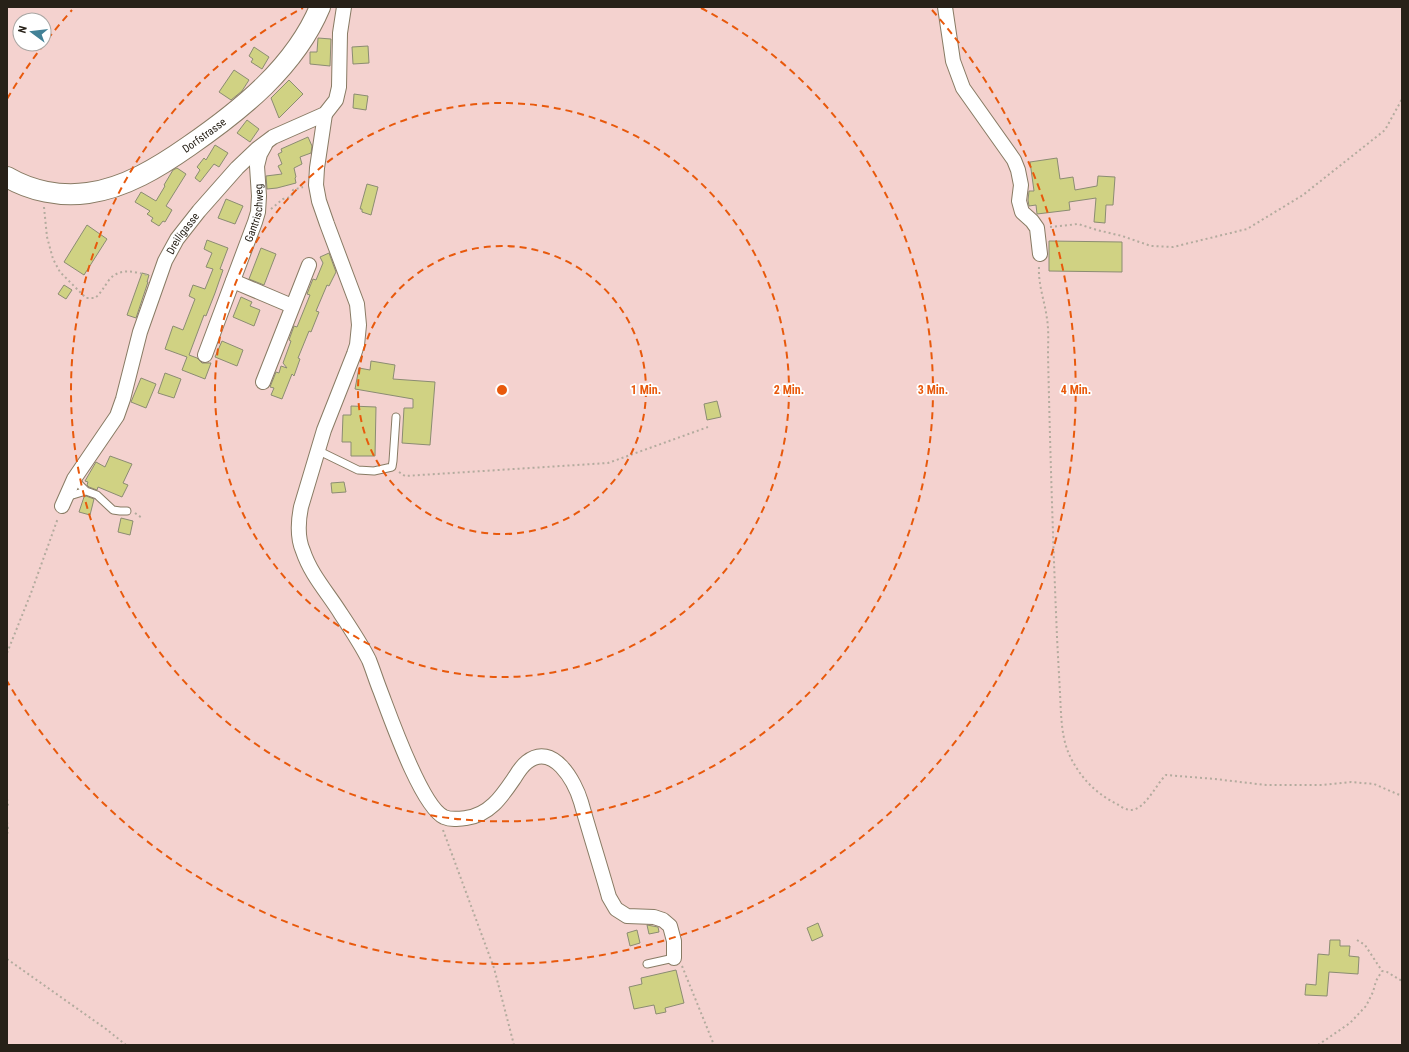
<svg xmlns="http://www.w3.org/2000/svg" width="1409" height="1052" viewBox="0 0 1409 1052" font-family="'Roboto Condensed',sans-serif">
	<rect width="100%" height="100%" fill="#fef5e6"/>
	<path fill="#f4d2cf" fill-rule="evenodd" d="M7,7H1402V1045H7ZM20,20H44V44H20Z"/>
	<path fill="#d0d283" stroke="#8b8c72" d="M318,38L331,39L330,66L310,64V52H317Z
		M368,46L369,63L353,64L352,47Z
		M254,47L269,57L262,69L251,62L253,59L249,56Z
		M234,70L249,80L242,91L231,100L219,92Z
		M289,80L303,94L279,118L271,98Z
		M354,94L368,96L366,110L353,108Z
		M247,120L259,129L250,142L237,133Z
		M308,137L312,146L311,153L300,157L302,164L294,168L296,177L295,178L296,183L277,188L267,189L266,176L282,174L278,166L282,164L278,154L282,152L281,149Z
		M215,145L228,153L219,167L214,164L200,182L195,178L200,170L197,167L204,158L206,160Z
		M1057,158L1060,179L1073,177L1075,190L1097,186L1098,176L1115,177L1113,205H1106L1105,223L1094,222L1096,198L1069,202L1070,210L1037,214L1036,205L1029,206L1028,200L1029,191H1034L1030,162Z
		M177,168L186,174L166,206L172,210L165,222L163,221L159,226L151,221L153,218L147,214L150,211L135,202L141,192L156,201L165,186L164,185L173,170Z
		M367,184L378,187L371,215L362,212V209H360Z
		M226,199L243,206L235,224L218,218Z
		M87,225L107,239L84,275L64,262Z
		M207,240L228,248L220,269L223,270L215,293L206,316L204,315L189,355L197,358L202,363H211L205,379L182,370L187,357L165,349L173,326L183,330L195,299L189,296L193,285L205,289L213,269L206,267L212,253L204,249Z
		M1049,241L1122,242V272L1049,271Z
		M261,248L276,254L264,285L249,279Z
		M329,253L336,272L329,286L327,285L316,311L319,312L311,332L309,331L298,358L300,359L294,376L292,374L282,399L271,395L274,388L270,387L276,372L279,373L281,366L287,368L283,363L291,341L289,340L294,326L297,327L310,295L307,294L313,279L316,280L323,263L320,257Z
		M142,273L149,275L147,282H148L136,318L127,315Z
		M64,285L72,290L66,299L58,294Z
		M241,297L252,302L250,306L260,310L254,326L233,317Z
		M222,341L243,350L237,366L215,357Z
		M371,361L395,365L393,379L435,382L430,445L402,443L404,408H413V399L355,389L359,368L370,370Z
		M165,373L181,379L174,398L158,393Z
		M141,378L156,384L146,408L131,402Z
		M717,401L721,417L707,420L704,404Z
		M351,406L376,407L375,456H351V442H342L343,415H351Z
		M110,456L132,464L123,483L128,485L122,497L98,487L97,490L89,487L87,485L88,482L85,481L96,462L105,467Z
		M344,482L346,492L332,493L331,483Z
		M86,496L94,499L90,515L79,512L84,497Z
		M121,518L133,521L130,535L118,532Z
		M818,923L823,936L812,941L807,928Z
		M647,925L658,927L659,932L649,934Z
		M637,930L640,943L630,946L627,933Z
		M1330,940H1340V946H1350L1349,956L1359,957L1358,974L1329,972L1327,996L1305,995L1306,984L1316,985L1318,954L1329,955Z
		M676,970L684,1003L665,1008L666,1012L656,1014L654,1005L634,1009L629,987L642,984L641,978Z"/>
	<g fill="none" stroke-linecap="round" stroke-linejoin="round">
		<g stroke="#887b64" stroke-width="9">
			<path id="lane" d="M317,450L358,470L374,471L392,467L393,461L396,417
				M74,479L86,491L97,495L113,510L120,511H127
				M66,497L86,491
				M647,964L674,958"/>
		</g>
		<g stroke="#887b64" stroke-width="16">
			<g id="street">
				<path d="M945,7L953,61L963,88L1014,160L1018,170L1021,185L1019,201L1022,212L1032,221L1037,228L1040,254"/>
				<path d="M325,114L317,168L316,185L319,201L327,224L357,304L359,325L357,345L354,354L324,430L301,507C298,522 297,537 303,551C311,575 328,593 341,614C351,629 361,644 369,660C373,670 376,680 380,690C390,716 421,806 444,817C451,820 458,819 466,818C490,815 502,796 515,777C518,772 522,766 527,762C553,741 575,782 581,802C590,834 600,865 609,897L616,909L627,916L654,917L663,920L670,926L674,941V958"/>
				<path d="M233,281L292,306"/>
				<path id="s1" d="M205,355L255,222L258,212L259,196L257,166L260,154L265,145"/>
				<path d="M263,382L309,265"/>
				<path id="s2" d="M62,506L74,479L117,416L123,399L140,332L165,261L177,239L199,211L237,168L257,149L273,137L325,114L336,100L339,87L340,33L344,7"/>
			</g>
		</g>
		<g stroke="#887b64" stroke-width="22">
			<g id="secondary">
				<path id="s3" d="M7,177C31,191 60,197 88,193C125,188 159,167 189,146C241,110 295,67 320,7"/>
			</g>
		</g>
		<path stroke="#b3ab9e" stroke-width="2" stroke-dasharray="2 3" stroke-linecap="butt" d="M44,207L47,237L53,259L60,272L86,298H95C101,293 104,287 109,280C120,267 134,272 148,275
			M271,209L283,199L291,197L293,190L303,187
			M1050,227L1078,224L1097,230L1122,236L1151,246L1173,247L1247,229L1303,195L1385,130L1402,99
			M1039,267C1038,285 1045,302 1047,319C1049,331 1048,343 1048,354C1050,448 1053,543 1057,637C1058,656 1059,675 1060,693C1061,712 1061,732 1067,749C1076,773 1094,793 1117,804C1121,807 1126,810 1131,810C1146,809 1156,784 1166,775L1215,779L1266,785H1322L1351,782L1374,784L1402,796
			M399,472L405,476L608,463L708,427
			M135,513L142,518
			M7,653L31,593L58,518
			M7,799L8,804L7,807
			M7,822L8,829L7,835
			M443,830L494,968L514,1045
			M1357,940L1365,945L1382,971L1387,972L1402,981
			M7,959L106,1029L126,1045
			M682,966L714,1045
			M1318,1045L1350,1023L1366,1006L1373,992L1376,981L1382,971"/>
		<use href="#lane" stroke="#fff" stroke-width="7"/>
		<use href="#street" stroke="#fff" stroke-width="14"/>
		<use href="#secondary" stroke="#fff" stroke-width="20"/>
	</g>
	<g fill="none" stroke="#e8590c" stroke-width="2" stroke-dasharray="7 5">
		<circle cx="502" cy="390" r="144"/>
		<circle cx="502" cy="390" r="287"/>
		<path d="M701 8A431 431 0 1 1 303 8"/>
		<path d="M7 99A574 574 0 0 1 72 10M932 10A574 574 0 1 1 7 681"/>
	</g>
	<g text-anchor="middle" stroke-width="3.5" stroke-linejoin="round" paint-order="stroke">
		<g font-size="11" fill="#272118" stroke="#fff">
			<text dy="4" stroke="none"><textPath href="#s3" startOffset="215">Dorfstrasse</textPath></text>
			<text dy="4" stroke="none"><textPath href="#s1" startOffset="151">Gantrischweg</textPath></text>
			<text dy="4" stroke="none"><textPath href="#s2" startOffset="301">Dreiligasse</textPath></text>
		</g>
	</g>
	<circle cx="502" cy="390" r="6" fill="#e8590c" stroke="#fff" stroke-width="2"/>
	<g font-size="12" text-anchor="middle" font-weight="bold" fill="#e8590c" stroke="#fff" stroke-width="3.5" stroke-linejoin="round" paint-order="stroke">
		<text x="646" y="394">1 Min.</text>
		<text x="789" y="394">2 Min.</text>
		<text x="933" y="394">3 Min.</text>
		<text x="1076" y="394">4 Min.</text>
	</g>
	<rect width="1409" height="1052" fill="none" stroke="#272118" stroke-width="16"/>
	<g transform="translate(32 32) rotate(285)"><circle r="19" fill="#ffffff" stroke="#a9a6a3"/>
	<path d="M0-3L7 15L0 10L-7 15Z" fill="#428196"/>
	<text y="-6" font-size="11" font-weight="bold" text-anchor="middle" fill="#272118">N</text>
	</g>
</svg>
